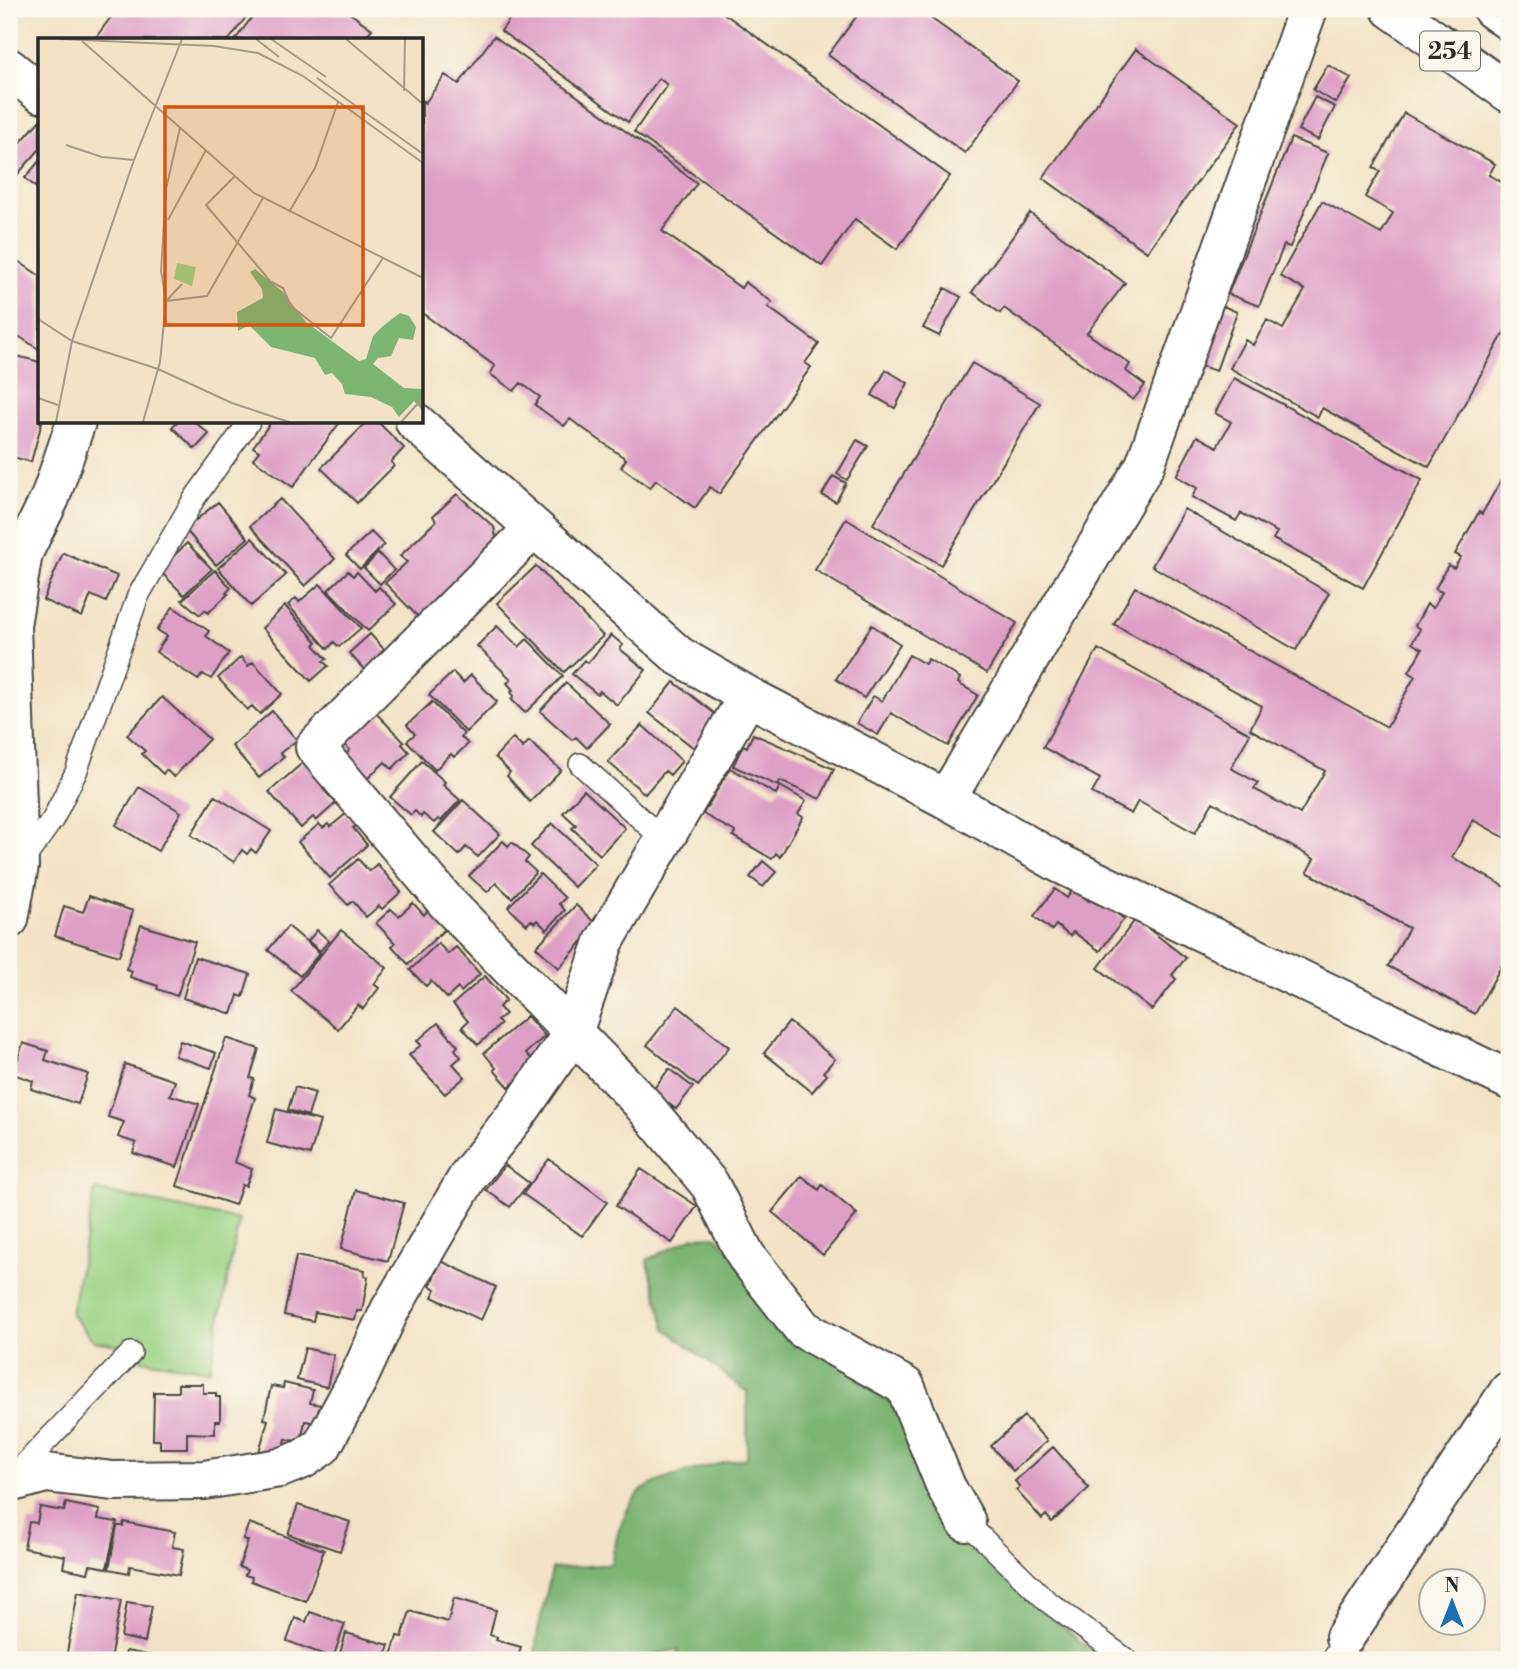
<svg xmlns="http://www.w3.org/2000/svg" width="1518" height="1669" viewBox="0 0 1518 1669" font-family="'Libre Bodoni',serif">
	<rect width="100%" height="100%" fill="#fbf7ec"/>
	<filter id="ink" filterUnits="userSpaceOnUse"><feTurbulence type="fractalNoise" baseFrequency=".0143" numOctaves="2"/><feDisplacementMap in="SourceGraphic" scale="14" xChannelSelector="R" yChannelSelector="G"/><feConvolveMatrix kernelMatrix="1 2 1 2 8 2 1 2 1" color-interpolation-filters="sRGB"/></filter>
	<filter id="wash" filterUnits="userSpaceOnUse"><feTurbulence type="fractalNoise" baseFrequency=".00686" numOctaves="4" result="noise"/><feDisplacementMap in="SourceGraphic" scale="28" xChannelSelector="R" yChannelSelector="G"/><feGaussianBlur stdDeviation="1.57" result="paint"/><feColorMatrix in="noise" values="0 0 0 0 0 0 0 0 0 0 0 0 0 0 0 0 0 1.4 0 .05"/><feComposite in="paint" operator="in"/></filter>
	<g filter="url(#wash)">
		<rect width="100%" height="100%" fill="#f3e2c6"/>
		<path fill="#9bd284" stroke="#637e58" stroke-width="2" d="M95,1190L239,1220L210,1370L141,1360L142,1349L94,1341L71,1314Z"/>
		<path fill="#7cb472" stroke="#54704e" stroke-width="2" d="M716,1236L858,1379L893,1405L966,1535L1015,1585L1081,1642L1108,1660H674L679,1649L632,1660H534L538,1630L552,1569L611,1564C616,1538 621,1514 639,1493C652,1478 725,1462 747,1458V1392L666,1329L647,1260L693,1237Z"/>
		<g id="blocks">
			<path fill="#de9fc6" d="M117,9H252L229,40H94Z
				M258,9H344L372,29L363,40H235Z
				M517,9H724L722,12L950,176L897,249L855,219L822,266L634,132L667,85L659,78L628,122L501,31Z
				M862,9H918L1018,81L965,153L828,55Z
				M494,36L697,183L662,231L741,288L745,282L772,302L768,307L819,344L805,363L811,367L719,494L710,487L695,508L656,480L650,488L621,467L626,459L570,419L564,426L535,405L540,397L521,383L514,391L490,374L495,366L422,313V100L425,103L445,75L459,84Z
				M1136,49L1240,123L1147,252L1043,178Z
				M1328,65L1351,78L1336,103L1313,90Z
				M1315,97L1335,107L1318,140L1298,130Z
				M1404,113L1495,164L1489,175L1509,186V324L1429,467L1322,408L1318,417L1230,368L1245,340L1253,345L1267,320L1283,329L1305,290L1280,276L1322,201L1381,234L1393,213L1365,197L1380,171L1373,168Z
				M40,120V149L16,176L9,169V156Z
				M1291,138L1328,153L1290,247L1284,245L1259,306L1228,294Z
				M40,160V191L25,178Z
				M1030,213L1125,283L1087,333L1130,364L1126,371L1145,385L1133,400L1004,308L1000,313L972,292Z
				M9,255L40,276V350L9,330Z
				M945,288L961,297L939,336L923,328Z
				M1223,306L1237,312L1216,371L1201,366Z
				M9,354L40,362V422H42L31,462L9,456Z
				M972,363L1040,403L941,565L873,524Z
				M886,370L908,383L895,408L872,395Z
				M1234,378L1422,480L1363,588L1273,539L1277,532L1241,513L1236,521L1192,497L1197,488L1176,476L1197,436L1217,447L1231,422L1215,413Z
				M177,422H195L209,434L195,449L172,427Z
				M271,422H340L293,487L253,459L259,451L253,447Z
				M367,422H378L404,448L391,462L394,466L357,503L321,468Z
				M857,440L868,446L847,480L837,474Z
				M1509,466V840L1473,820L1452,857L1509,889V952L1475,1014L1388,966L1409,928L1307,872L1314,859L1213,802L1195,833L1138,801L1131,814L1092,793L1100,779L1043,747L1098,649L1250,734L1231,768L1258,783L1254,789L1300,814L1325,771L1250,729L1262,706L1114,624L1135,587L1387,727L1415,676L1409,672L1422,649L1412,643L1420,629L1415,626L1427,604L1433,608L1442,592L1435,589L1448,565L1454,568L1461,557L1455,554L1479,512L1482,514Z
				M833,476L846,483L836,502L822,495Z
				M457,494L494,527L498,547L422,621L385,583L407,562L400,556L436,521L433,516Z
				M280,499L335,559L305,586L250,526Z
				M218,502L248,538L216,565L185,529Z
				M1184,509L1329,593L1296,650L1152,566Z
				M846,519L1017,623L987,673L815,570Z
				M371,532L384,545L360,569L346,555Z
				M252,538L286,575L251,606L218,568Z
				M187,543L212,569L184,595L159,570Z
				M63,553L117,576L106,602L91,595L82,617L43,600Z
				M378,553L394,570L380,584L364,568Z
				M536,566L603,636L564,672L497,603Z
				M215,570L231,588L226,593L228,594L208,613L205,610L200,615L182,600Z
				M348,571L353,576L357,572L375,591L379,587L396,604L368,631L328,590Z
				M320,584L361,628L339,647L334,642L328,649L288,605L296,598L299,602Z
				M285,606L317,642L314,645L327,659L323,661L328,666L311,681L262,628Z
				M173,607L209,631L206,636L229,653L211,679L203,674L198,680L156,652L167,636L157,630Z
				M872,625L900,644L864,698L836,679Z
				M497,626L519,647L527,639L563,676L525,713L511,699L514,696L511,692L513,690L507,683L511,679L477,646Z
				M370,634L391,657L370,676L349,653Z
				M611,635L623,645L620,649L646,670L617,705L600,691L597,694L572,674L584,660L588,663Z
				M909,655L925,664L928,659L960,678L958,683L978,695L948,746L891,713L878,735L857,723L873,696L882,701Z
				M241,657L248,666L253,662L282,694L260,714L252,706L247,710L218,678Z
				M453,672L463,683L471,675L497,702L466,732L429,695Z
				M674,682L719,717L694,748L649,713Z
				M566,683L610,724L587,748L576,737L572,740L540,711Z
				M162,697L209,739L174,777L166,770L163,774L142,754L145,751L127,735Z
				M432,702L464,734L461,737L468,744L454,757L451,754L435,770L407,741L415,734L407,725Z
				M272,711L297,740L280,753L284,757L259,778L232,746Z
				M374,711L404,742L402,744L409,752L392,769L385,762L366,780L343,757L350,750L342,742Z
				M642,725L682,761L670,775L665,771L645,794L608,762Z
				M753,734L834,769L820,799L780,781L778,786L733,766L743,745L747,747Z
				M513,738L523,748L529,741L561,770L530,802L507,776L510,772L495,757Z
				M306,760L328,785L323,789L336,803L316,821L313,817L301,828L269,792Z
				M422,761L445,782L443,785L460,800L441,821L438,819L434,823L423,814L421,817L415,811L411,815L390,797Z
				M730,768L776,794L780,786L806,801L798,814L803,817L780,857L776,853L772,859L733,836L735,832L703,814Z
				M139,787L181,812L158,851L116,825Z
				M584,790L625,828L600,855L572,828L576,825L563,813Z
				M215,796L271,831L256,853L251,849L247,854L242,850L234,862L191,835Z
				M463,800L500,834L478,857L466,847L459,855L434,832Z
				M347,813L357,825L353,828L367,845L330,878L298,842L319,824L323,828L328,824L330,827Z
				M552,823L596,864L574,887L531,846Z
				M503,841L508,846L512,842L529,857L525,862L536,872L512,898L496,883L487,892L469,876Z
				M358,859L369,871L377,864L401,892L382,909L379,906L366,917L353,901L348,905L329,885Z
				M763,861L776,872L763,887L750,877Z
				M540,874L565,898L559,904L565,910L547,930L537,920L535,923L531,920L527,925L508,907Z
				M1055,889L1067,898L1073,889L1089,901L1093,896L1124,919L1100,951L1073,932L1070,936L1056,925L1052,930L1034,916Z
				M89,896L133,911L119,956L55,936L64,906L83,912Z
				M413,903L424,915L428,910L446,928L408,964L392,946L395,943L376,923L391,909L399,916Z
				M576,905L597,925L559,968L536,947Z
				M1136,919L1186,958L1172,975L1176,979L1152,1010L1098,968Z
				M141,925L195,942L177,996L157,989L158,986L130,977L132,971L126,969Z
				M288,926L320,953L300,976L268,950Z
				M317,930L329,941L320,951L308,941Z
				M341,930L387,968L374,984L379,988L363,1009L358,1005L338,1029L291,991Z
				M438,943L448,954L456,947L480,974L461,992L458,988L447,998L431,981L426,986L410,970Z
				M195,957L250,974L243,997L238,995L232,1014L183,998Z
				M485,976L506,1000L499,1007L505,1014L497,1021L501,1024L478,1045L462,1027L468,1021L453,1004Z
				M678,1006L729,1047L698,1086L647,1045Z
				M527,1016L545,1036L526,1053L536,1064L509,1087L494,1070L496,1068L484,1053Z
				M789,1022L835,1059L823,1072L827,1075L812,1092L764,1053Z
				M438,1023L458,1046L455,1049L461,1057L453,1064L465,1077L445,1094L409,1055L421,1045L417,1041Z
				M226,1038L259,1049L250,1078L254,1079L249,1095L255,1098L234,1162L252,1169L246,1186L242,1185L235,1205L177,1186Z
				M180,1041L216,1053L211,1068L175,1056Z
				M23,1043L48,1051L45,1060L88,1074L78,1104L31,1089L33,1081L13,1074Z
				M125,1064L175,1081L170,1095L199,1104L177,1167L133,1153L136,1143L118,1137L124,1122L108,1117Z
				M669,1069L693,1087L676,1109L652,1091Z
				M295,1087L315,1093L308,1116L288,1110Z
				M276,1109L320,1121L310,1155L267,1143Z
				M549,1159L607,1202L582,1236L523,1194Z
				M505,1165L529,1183L510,1207L486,1190Z
				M641,1169L697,1206L672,1243L616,1206Z
				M802,1176L819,1190L822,1185L857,1214L823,1255L772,1212Z
				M356,1190L404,1203L388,1261L341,1249Z
				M296,1256L365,1270L364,1276L368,1277L362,1311H357L355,1320L315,1312L313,1321L284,1315Z
				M441,1261L496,1287L481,1320L432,1297L436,1289L430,1286Z
				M305,1348L334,1355L327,1387L297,1380Z
				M284,1383L313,1390L310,1403L321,1405L317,1423L305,1421L301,1442L286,1439L282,1451L258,1455L268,1420L264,1419L271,1386L283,1388Z
				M178,1384H203V1393H216V1397H220V1421H215V1434L187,1433V1448H160V1440H153L154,1392H178Z
				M1024,1416L1047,1441L1013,1471L991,1446Z
				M1053,1447L1089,1488L1052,1522L1046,1515L1042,1519L1016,1490L1020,1487L1015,1481Z
				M66,1503L100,1510L98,1519L117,1522L107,1568L90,1565L88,1573L63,1568L65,1556L24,1548L29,1522L37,1523L40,1507L64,1511Z
				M298,1505L350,1522L340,1551L288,1534Z
				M124,1522L175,1532L172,1547L184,1549L179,1575L130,1566L129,1573L109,1569L117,1526H123Z
				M249,1523L324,1550L306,1601L251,1581L252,1577L245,1575L247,1570L239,1567L248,1541L243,1539Z
				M78,1592L121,1600L110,1660H71L73,1654L67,1653Z
				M454,1598L496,1610L490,1635L497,1637L496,1640L521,1647L517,1660H390L397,1636L402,1637L410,1611L448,1622Z
				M127,1602L152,1606L145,1642L121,1637Z
				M310,1612L345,1624L333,1658L287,1641L295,1618L306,1622Z
				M346,1633L389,1645L384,1660H338Z
				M126,1651L170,1659V1660H124Z"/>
		</g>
	</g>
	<g filter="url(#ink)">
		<use href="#blocks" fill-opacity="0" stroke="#494642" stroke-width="2"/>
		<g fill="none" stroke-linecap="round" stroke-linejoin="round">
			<g stroke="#494642" stroke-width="24">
				<path id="service" d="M580,764L664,840
					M22,862L53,819L76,772L138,596L194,499L249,422
					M11,1478L131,1353
					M966,1522L1047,1601L1127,1660
					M1331,1660L1345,1637"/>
			</g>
			<g stroke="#494642" stroke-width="42">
				<path id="minor" d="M534,528L315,747L447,903L640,1101L710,1185L746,1256L803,1329L905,1386L946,1487L966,1522
					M946,799L1145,465L1308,9
					M9,919L19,866L11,625L23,553L50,498L76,422
					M9,1483L46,1473L113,1481L204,1480L280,1468L303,1459L322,1446L359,1377L390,1310L469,1175L520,1110L573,1033L604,942L748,696
					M1345,1637L1509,1391"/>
			</g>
			<g stroke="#494642" stroke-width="42">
				<path id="tertiary" d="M9,68L40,93
					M415,422L679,656L748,696L946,799L1061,864L1509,1080"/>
			</g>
			<g stroke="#494642" stroke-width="42">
				<path id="trunk" d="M1391,9L1509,93
					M1492,9L1509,21"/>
			</g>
			<use href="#service" stroke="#fff" stroke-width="21"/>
			<use href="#minor" stroke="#fff" stroke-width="38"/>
			<use href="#tertiary" stroke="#fff" stroke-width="38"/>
			<use href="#trunk" stroke="#fff" stroke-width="38"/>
		</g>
	</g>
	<g text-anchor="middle" stroke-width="5" stroke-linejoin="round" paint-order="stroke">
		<rect fill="#fbf7ec" stroke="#696865" stroke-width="2" x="1420" y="31.5" width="60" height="39" rx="5"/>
		<g font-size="23" font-weight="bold" fill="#2b2b2b">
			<text x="1450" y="59">254</text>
		</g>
	</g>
	<g transform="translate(38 38)">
		<rect width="385" height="385" fill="#f3e2c6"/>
		<path d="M139,225L158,229L154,248L136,241Z" fill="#9bd284"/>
		<path d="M217,231L244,253L268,284L321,323L328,321L335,298L345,288L362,275L371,278L378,289L375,302L361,300L353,318L340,320L335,326L366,350L385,351V373L376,363L361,379L354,369L333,359L307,356L304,346L294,335L287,337L277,320L233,309L213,289L215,285L200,293L199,274L225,260L224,251L212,234Z" fill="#7cb472"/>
		<path fill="none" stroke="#a39988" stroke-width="2" d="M22,1L176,8L220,15L265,38L385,125M218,1L241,19M233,1L288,39M308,1L385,66M44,3L216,155L385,240M279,40L385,116M366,53L367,1M142,90L128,151L123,233L128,263L144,246M28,107L64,119L96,122M197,138L168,167L232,243L245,250L253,268L293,300L345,220M251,174L277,130L300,64M130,182L168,112M0,281L34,303L120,331L194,365L251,384M0,360L20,367M18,384L34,303L96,122L144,1M105,384L122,324L128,263L169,258L225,160M363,384L385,360"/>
		<path fill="#d5540f" fill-opacity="0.15" stroke="#d5540f" stroke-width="3.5" d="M127,69H325V287H127Z"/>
		<rect width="385" height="385" fill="none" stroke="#2b2b2b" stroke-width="3.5"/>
	</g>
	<rect width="1518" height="1669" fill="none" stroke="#fbf7ec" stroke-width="35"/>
	<g transform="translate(1452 1602)"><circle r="33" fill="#fbf7ec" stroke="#a8a59f" stroke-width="2"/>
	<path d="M0-5L12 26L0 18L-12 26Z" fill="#1f6fb2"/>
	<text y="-10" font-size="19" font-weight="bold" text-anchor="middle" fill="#2b2b2b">N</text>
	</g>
</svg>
